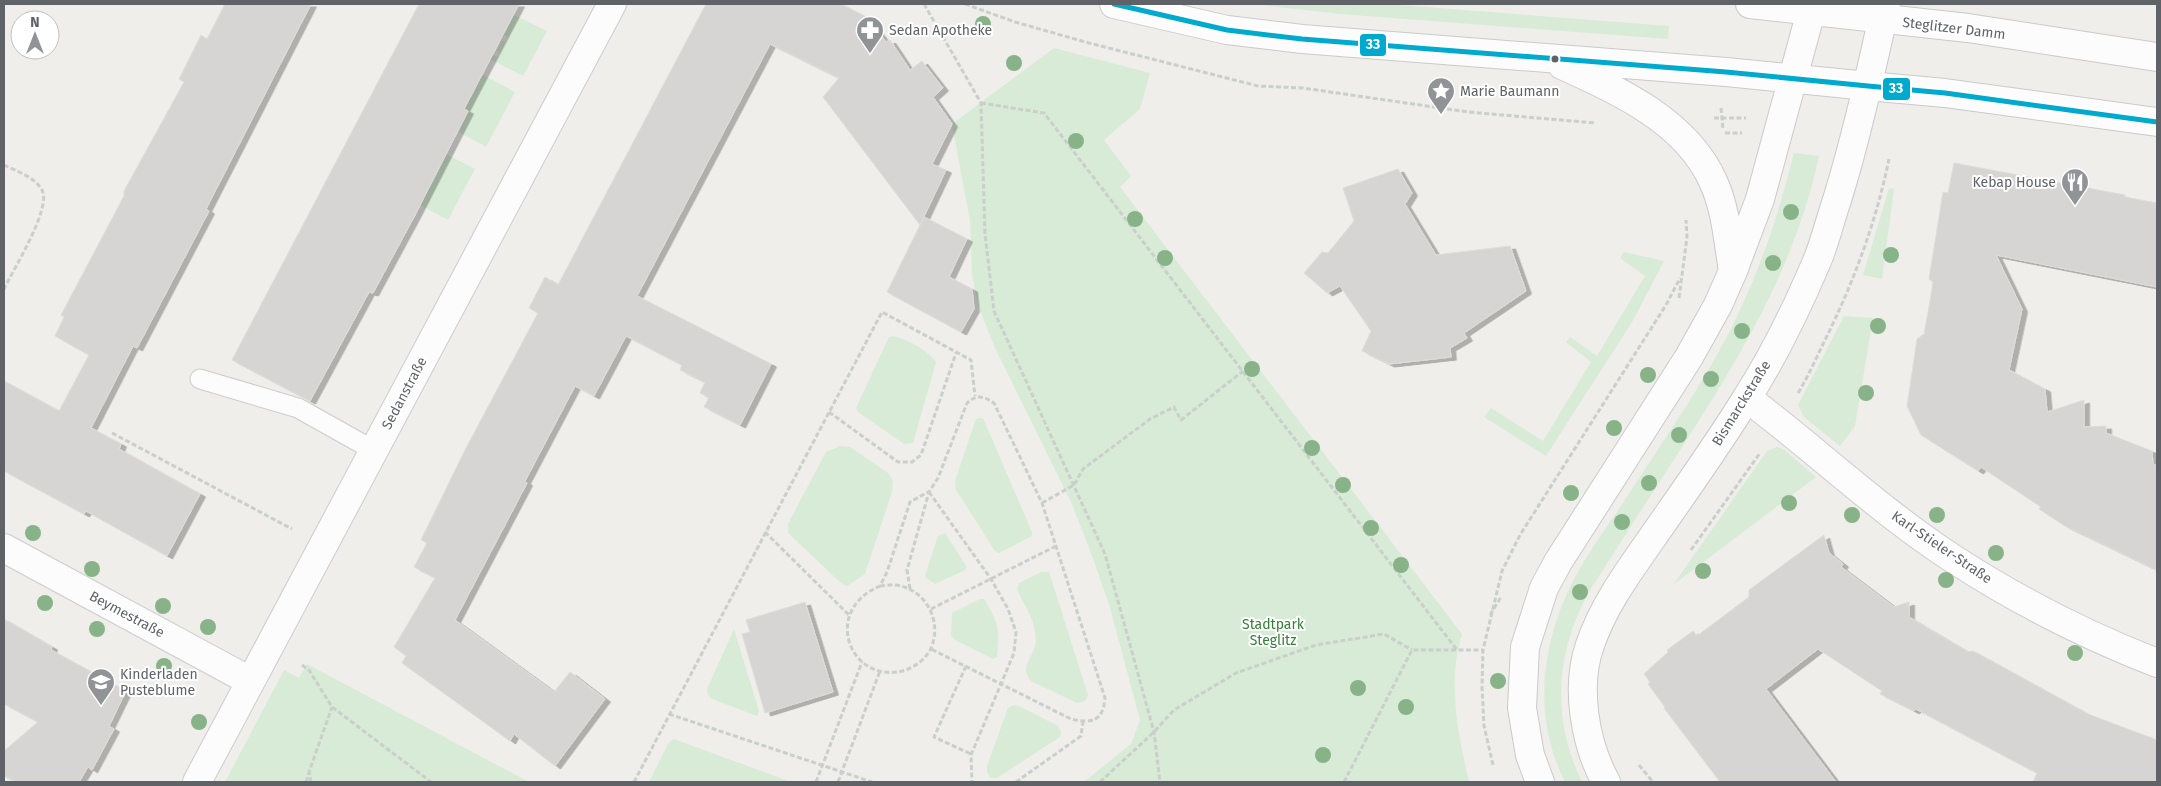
<svg xmlns="http://www.w3.org/2000/svg" width="2161" height="786" viewBox="0 0 2161 786" font-family="'Fira Sans',sans-serif">
	<defs>
		<filter id="shadow"><feDropShadow dx="5.5" dy="3" stdDeviation="0" flood-color="#0004"/></filter>
	</defs>
	<rect width="100%" height="100%" fill="#efeeea"/>
	<path fill="#d8ebd6" d="M1252,4H1387L1669,26L1668,39L1340,14Z
		M514,15L547,31L523,76L490,59L492,55L498,57L500,52L497,51L502,40L505,42L508,37L503,34Z
		M1054,48L1150,73L1140,109L1104,140L1131,176L1120,187L1462,634C1447,682 1458,734 1469,782H1084L1131,744L1140,720L1109,604L1091,553L1072,504L995,348L978,305L972,275L970,221L952,124Z
		M482,74L515,92L486,147L457,131L468,112L464,109Z
		M1794,153L1819,156C1793,277 1730,373 1664,475C1639,513 1615,552 1590,590C1555,653 1551,717 1582,782H1565C1532,717 1541,643 1574,579C1587,554 1605,530 1621,506C1653,456 1688,406 1718,353C1754,288 1776,225 1794,153Z
		M446,154L475,169L448,220L415,202Z
		M1889,188L1894,189L1882,279L1863,275Z
		M1624,252L1664,261L1632,322L1546,456L1484,417L1491,408L1543,441L1591,362L1566,342L1570,337L1597,356L1645,276L1620,258Z
		M1844,316L1873,318L1855,426L1840,446L1804,417L1798,405Z
		M893,336C908,339 927,350 936,362L913,443L904,444L858,412L856,408L889,337Z
		M979,418H983L1032,532V536L999,553L995,551L956,490L955,481L976,419Z
		M840,446L850,447L888,473L893,481L892,492L865,574L847,586L841,583L788,533V524L826,452Z
		M1777,447L1783,449L1816,477L1673,585L1767,451Z
		M945,533L966,566L965,570L935,584L925,577L926,573L938,536Z
		M1041,572H1049L1088,695C1086,701 1084,702 1077,703L1031,681C1018,666 1035,657 1036,641C1036,622 1026,607 1017,590L1019,583Z
		M980,599H984C999,625 1000,628 997,657L993,659L955,640L951,636L952,613Z
		M734,629L759,711L757,716L712,699L708,695L707,689Z
		M307,664L529,782H225L284,670L299,678Z
		M1014,705L1021,707L1058,726L1061,732L1060,737L997,778H991L987,773V766L1008,708Z
		M674,739L791,782H649L669,742Z"/>
	<path fill="#d6d5d3" stroke="#deddd9" filter="url(#shadow)" d="M225,4H311L206,209L209,211L137,348L133,346L91,428L121,444L119,449L200,494L167,556L86,511L84,514L4,471V381L59,411L89,355L55,336L64,317L61,315L124,196V191L184,82L179,79L201,35L207,39Z
		M419,4H519L464,109L468,111L415,215L373,293L369,292L310,401L232,360Z
		M706,4H841L868,18L886,42L890,40L910,70L922,61L943,88L933,97L952,124L932,164L946,170L920,225L823,97L839,78L770,44L637,296L771,364L740,425L704,407L709,397L700,393L705,382L680,370L682,365L626,336L594,396L575,386L525,481L527,483L455,620L554,692L570,672L605,699L555,766L514,734L510,741L402,663L406,656L394,647L435,578L414,567L427,543L421,540L465,450L538,313L529,308L545,277L558,285Z
		M1954,163L2125,195V197L2157,203V287L1996,255L2022,309L2009,370L2045,389L2047,412L2084,400V427L2106,426V433L2152,451L2153,464L2157,466V570L2065,526L2039,509L2041,507L1981,467L1978,471L1921,435L1907,406L1917,339L1924,334L1929,307L1933,282L1929,279L1943,192L1948,193Z
		M1398,169L1412,193L1405,204L1436,255L1510,246L1526,291L1464,333L1467,338L1450,348L1451,357L1389,364L1362,351L1371,331L1340,286L1327,293L1304,273L1322,252L1328,253L1354,221L1343,188Z
		M924,217L967,239L949,277L972,289L974,309L961,332L887,292Z
		M1824,535L1829,553L1843,564L1841,567L1894,607L1909,602V617L1968,652L1973,651L2088,714L2157,740V782H2033L2037,773L1916,709L1914,711L1880,694L1882,691L1818,649L1766,689L1836,782H1720L1664,708L1665,707L1648,684L1650,682L1644,674L1668,652L1667,650L1693,631L1697,636L1749,597V590Z
		M805,602L833,692L765,713L742,634L750,632L746,620Z
		M4,619L52,647L51,650L126,691L109,726L114,729L92,770L88,767L79,782H16L4,776V751L38,722L4,704Z"/>
	<g fill="none" stroke-linecap="round" stroke-linejoin="round">
		<g stroke="#cbcccc" stroke-width="21">
			<path id="lane" d="M200,379L298,408L373,450"/>
		</g>
		<g stroke="#cbcccc" stroke-width="30">
			<path id="street" d="M1747,398C1816,450 1880,511 1952,558C2018,601 2085,635 2157,663
				M4,548L250,681
				M197,782L612,4"/>
		</g>
		<g stroke="#cacacb" stroke-width="30">
			<path id="secondary" d="M1114,4L1227,30L1302,39L1726,72L1868,86L1945,93L2157,122
				M1750,4L1968,28L2157,57
				M1562,65C1619,91 1686,121 1713,181C1726,209 1728,241 1733,271
				M1540,782L1530,755L1522,708L1525,647L1544,588L1558,562L1689,357L1718,305L1733,271L1760,199L1813,4
				M1606,782C1585,744 1575,687 1590,645C1603,606 1629,571 1652,538C1684,492 1717,446 1746,399C1774,356 1797,308 1817,261C1825,242 1830,220 1837,200C1857,135 1871,70 1886,4"/>
		</g>
		<path stroke="#cacfcc" stroke-width="3" stroke-dasharray="5 2.5" stroke-linecap="butt" d="M924,4L981,103L985,234L994,311L1105,554L1154,732L1160,782
			M965,4L1015,22L1089,43L1258,86L1303,88L1468,112L1596,123
			M981,103L1044,113L1457,650
			M1721,108L1723,129
			M1714,118H1746
			M1725,133H1742
			M4,165C16,171 35,177 42,190C52,208 13,270 4,289
			M1679,298L1687,237L1686,220
			M1798,393C1809,375 1817,356 1826,338C1854,281 1876,222 1889,159
			M829,412L898,462H912L921,455L956,353
			M112,433L292,529
			M929,492L991,579L1008,609L1016,632L1014,653L971,755L972,782
			M1042,503L1074,485L1083,469L1150,419L1174,407L1181,420L1243,371
			M765,532L849,615
			M1691,550L1760,453
			M880,586C885,586 891,584 895,585C925,588 943,621 931,648C927,658 916,666 906,670C851,687 820,611 880,586L887,572L910,502L928,492
			M910,589L907,570L929,492L938,478L967,403C977,394 983,396 994,403L1042,503L1105,698C1103,721 1092,724 1071,719L931,649
			M931,609L1056,546
			M1490,615L1501,597
			M302,665L309,670L332,707L431,782
			M966,666L934,737L971,754
			M669,714L872,782
			M1493,765L1484,726L1482,686L1483,650L1502,571L1520,535L1666,305L1680,278
			M1639,765L1653,782
			M306,782L309,773
			M311,782L309,772L332,707
			M634,782L882,312L971,360L975,396
			M816,782L862,662
			M838,782L880,671
			M1016,782L1081,736L1083,722
			M1100,782L1154,732L1174,710L1236,673L1316,645L1384,634L1412,650
			M1344,782L1412,650H1483"/>
		<use href="#lane" stroke="#fdfcfc" stroke-width="19"/>
		<use href="#street" stroke="#fdfcfc" stroke-width="28"/>
		<use href="#secondary" stroke="#fdfcfc" stroke-width="28"/>
		<g stroke="#fff" stroke-width="9">
			<path id="bus-1" d="M1114,4L1227,30L1302,39L1726,72L1868,86L1945,93L2157,122"/>
		</g>
		<use href="#bus-1" stroke="#00a9ce" stroke-width="5"/>
	</g>
	<g fill="#88b388">
		<circle cx="983" cy="24" r="8"/>
		<circle cx="1014" cy="63" r="8"/>
		<circle cx="1076" cy="141" r="8"/>
		<circle cx="1791" cy="212" r="8"/>
		<circle cx="1135" cy="219" r="8"/>
		<circle cx="1891" cy="255" r="8"/>
		<circle cx="1165" cy="258" r="8"/>
		<circle cx="1773" cy="263" r="8"/>
		<circle cx="1878" cy="326" r="8"/>
		<circle cx="1742" cy="331" r="8"/>
		<circle cx="1252" cy="369" r="8"/>
		<circle cx="1648" cy="375" r="8"/>
		<circle cx="1711" cy="379" r="8"/>
		<circle cx="1866" cy="393" r="8"/>
		<circle cx="1614" cy="428" r="8"/>
		<circle cx="1679" cy="435" r="8"/>
		<circle cx="1312" cy="448" r="8"/>
		<circle cx="1649" cy="483" r="8"/>
		<circle cx="1343" cy="485" r="8"/>
		<circle cx="1571" cy="493" r="8"/>
		<circle cx="1789" cy="503" r="8"/>
		<circle cx="1852" cy="515" r="8"/>
		<circle cx="1937" cy="515" r="8"/>
		<circle cx="1622" cy="522" r="8"/>
		<circle cx="1371" cy="528" r="8"/>
		<circle cx="33" cy="533" r="8"/>
		<circle cx="1996" cy="553" r="8"/>
		<circle cx="1401" cy="565" r="8"/>
		<circle cx="92" cy="569" r="8"/>
		<circle cx="1703" cy="571" r="8"/>
		<circle cx="1946" cy="580" r="8"/>
		<circle cx="1580" cy="592" r="8"/>
		<circle cx="45" cy="603" r="8"/>
		<circle cx="163" cy="606" r="8"/>
		<circle cx="208" cy="627" r="8"/>
		<circle cx="97" cy="629" r="8"/>
		<circle cx="2075" cy="653" r="8"/>
		<circle cx="164" cy="666" r="8"/>
		<circle cx="1498" cy="681" r="8"/>
		<circle cx="1358" cy="688" r="8"/>
		<circle cx="1406" cy="707" r="8"/>
		<circle cx="199" cy="722" r="8"/>
		<circle cx="1323" cy="755" r="8"/>
	</g>
	<defs>
		<g id="pharmacy-pin" transform="scale(1.4375)"><path d="M0 17L-7.5 6A9.5 9.5 0 1 1 7.5 6Z" fill="#919496" stroke="#fff"/><path d="M-2-6h4v4h4v4h-4v4h-4v-4h-4v-4h4Z" fill="#fff"/></g>
		<g id="sight-pin" transform="scale(1.4375)"><path d="M0 17L-7.5 6A9.5 9.5 0 1 1 7.5 6Z" fill="#919496" stroke="#fff"/><path d="M0-6L1.8-2.2L6-1.7L2.9 1.2L3.7 5.4L0 3.3L-3.7 5.4L-2.9 1.2L-6-1.7L-1.8-2.2Z" fill="#fff"/></g>
		<g id="restaurant-pin" transform="scale(1.4375)"><path d="M0 17L-7.5 6A9.5 9.5 0 1 1 7.5 6Z" fill="#919496" stroke="#fff"/><path d="M-5-6h1v4h1v-4h1v4h1v-4h1v5L-1.5 .5V6h-2V.5L-5-1ZM5-6V6H3V1.5H1.5Q1.5-4 5-6Z" fill="#fff"/></g>
		<g id="school-pin" transform="scale(1.4375)"><path d="M0 17L-7.5 6A9.5 9.5 0 1 1 7.5 6Z" fill="#919496" stroke="#fff"/><path d="M0-5L7-2L0 1L-7-2ZM-4 1L0 2.5L4 1V4Q0 6-4 4Z" fill="#fff"/></g>
	</defs>
	<g fill-rule="evenodd">
		<use href="#pharmacy-pin" x="870" y="30"/>
		<use href="#sight-pin" x="1441" y="91"/>
		<use href="#restaurant-pin" x="2075" y="182"/>
		<use href="#school-pin" x="101" y="682"/>
	</g>
	<circle fill="#5f6368" stroke="#fff" stroke-width="2" cx="1555" cy="59" r="4.5"/>
	<g text-anchor="middle" stroke-width="4" stroke-linejoin="round" paint-order="stroke">
		<g font-size="14" fill="#5f6368" stroke="#fff">
			<text transform="translate(1954 28) rotate(7)" y="5">Steglitzer Damm</text>
			<text transform="translate(404 393) rotate(-62)" y="5">Sedanstraße</text>
			<text transform="translate(1741 403) rotate(-58)" y="5">Bismarckstraße</text>
			<text transform="translate(1942 547) rotate(34)" y="5">Karl-Stieler-Straße</text>
			<text transform="translate(127 614) rotate(28)" y="5">Beymestraße</text>
		</g>
		<g font-size="14" fill="#5f6368" stroke="#fff" text-anchor="start">
			<text x="889" y="35">Sedan Apotheke</text>
			<text x="1460" y="96">Marie Baumann</text>
			<text x="2056" y="187" text-anchor="end">Kebap House</text>
			<text x="120" y="679">Kinderladen<tspan x="120" dy="16">Pusteblume</tspan></text>
		</g>
		<g font-size="14" fill="#348238" stroke="#fff">
			<text x="1273" y="629">Stadtpark<tspan x="1273" dy="16">Steglitz</tspan></text>
		</g>
	</g>
	<g stroke="#fff" stroke-width="2">
		<rect x="1359" y="33" width="28" height="24" rx="5" fill="#00a9ce"/>
		<rect x="1882" y="77" width="29" height="24" rx="5" fill="#00a9ce"/>
	</g>
	<g font-size="14" text-anchor="middle" font-weight="bold" fill="#fff">
		<text x="1373" y="49">33</text>
		<text x="1896" y="93">33</text>
	</g>
	<rect width="2161" height="786" fill="none" stroke="#5f6368" stroke-width="10"/>
	<g transform="translate(35 35)"><circle r="24" fill="#ffffff" stroke="#bfc1c3"/>
	<path d="M0-4L9 19L0 12L-9 19Z" fill="#919496"/>
	<text y="-8" font-size="14" font-weight="bold" text-anchor="middle" fill="#5f6368">N</text>
	</g>
</svg>
